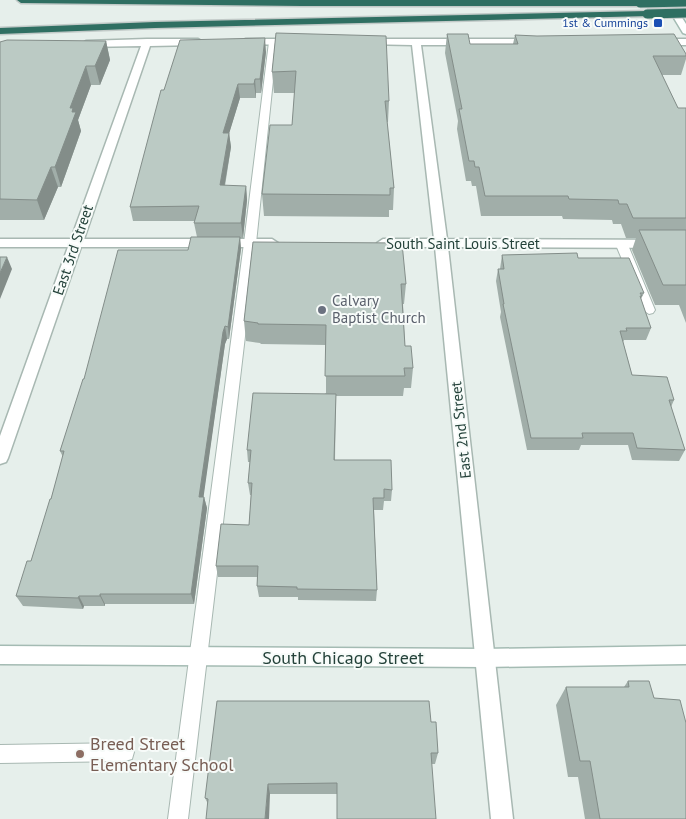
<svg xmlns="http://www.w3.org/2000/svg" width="686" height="819" viewBox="0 0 686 819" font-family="'PT Sans',sans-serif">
	<rect width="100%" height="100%" fill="#e6efeb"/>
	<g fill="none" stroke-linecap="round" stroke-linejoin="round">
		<g stroke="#a8b8b2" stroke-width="2">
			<path id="lane" d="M273,39L277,42L256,243L188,819H168L244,243L269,42Z
				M622,241L628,245L655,310L653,313L649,314L643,310L616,245Z
				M125,743L132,745L134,752L132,759L125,761L0,763V745Z"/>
		</g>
		<g stroke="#a8b8b2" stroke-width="3">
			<path id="street" d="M147,39H198L203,42L198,45L150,46L84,239H272L278,243L272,247H81L8,458L6,462L0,464V436L68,247H0V239H71L141,46L86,47L81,44L86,41Z
				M246,39H296L301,42L296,45L243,44V40Z
				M366,39H533L538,42L533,45H421L447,239L686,240V248L448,247L513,819H491L435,247H383L377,243L383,239H434L412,45L363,44V40Z
				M686,39V45H659L654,42L659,39Z"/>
		</g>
		<g stroke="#a4bbb3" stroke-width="3">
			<path id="secondary" d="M663,0H671L686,24V34L683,33Z
				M0,646L484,649L686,646V664L484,667L0,664Z"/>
		</g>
		<g stroke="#c2cac8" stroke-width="3">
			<path id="highway" d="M17,0H640L644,3L640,6H302L21,3Z
				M647,11L651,14L650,16L155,28L0,34V28L155,22Z"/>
		</g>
		<use href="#lane" fill="#fff" fill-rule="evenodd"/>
		<use href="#street" fill="#fff" fill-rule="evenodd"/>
		<use href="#secondary" fill="#fff" fill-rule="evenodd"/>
		<use href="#highway" fill="#2f6f62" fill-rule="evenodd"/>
		<g stroke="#c2cac8" stroke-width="11" stroke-linecap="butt">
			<path id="highway-bridge" d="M640,3L686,2
				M647,14L686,13"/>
		</g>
		<use href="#highway-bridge" stroke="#2f6f62" stroke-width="9"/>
	</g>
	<path fill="#a1aea9" d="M276,33L389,101L388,122H387L394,188L393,210H389V217L264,216L262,194L292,125L295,93H274L272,72Z
		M447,34L470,44H513L515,35L686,54V59L681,75H662L678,108H686V323L679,305H655L632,250L636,238H626L621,224H613L612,220L563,219L562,216H481L476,186H472L471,181H466L457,129L458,121L445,53Z
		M106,41L110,60L100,85H91L78,120L81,131L61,187H58L44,220H0V42Z
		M266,52L261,93H256V98H240L229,133L231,147L225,186H246L247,200L243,238H240L241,249L229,339H227L225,344L203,497H204L207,508L194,604H105V606H84L83,609L23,606L16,596L31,561L51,499L63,457L60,451L84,379L188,250L197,237L194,223L195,221H133L130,207L164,90Z
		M253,242L406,284L404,304H403L405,346L413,368L411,388H404L403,396H336L335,460L392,490L391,501H384L383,510H374L377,590L376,601L298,600V597H259L257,586V577H218L216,566L249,525L251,495H250L248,483L250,462H248L247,450L326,393V345L261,344L260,343L246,341L244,321Z
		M502,255L578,258L644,293L641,299L651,328L646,340H624L623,342L632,375L674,400L671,407L685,450L679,461L632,460L628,445H581L579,450H527L500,317L501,312L496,281L498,269H500Z
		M628,681L686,819H585L578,777H568L556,705L566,687H624Z
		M431,722L438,753L435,764H432L337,794H270L208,804L205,798Z"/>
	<path fill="#838d89" d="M265,38L266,52L261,93L260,79Z
		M106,41L110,60L100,85L95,66Z
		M86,66L91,85L78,120L81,131L61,187L55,167L70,108Z
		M255,79L256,93V98L254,84Z
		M238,84L240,98L225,147L223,133Z
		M229,133L231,147L222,200L220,185Z
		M51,167L58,187L44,220L37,200Z
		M246,186L247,200L243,238L241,223Z
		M240,237L241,249L229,339L228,327Z
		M7,257L12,269L0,299V273Z
		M225,326L227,339L225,344L202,508L199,497L223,332Z
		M204,497L207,508L194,604L191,594Z
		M100,594L105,604V606L100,596Z
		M79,596L84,606L83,609L78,598Z
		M268,784L270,794L269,819H265Z"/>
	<path fill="#bbcac4" stroke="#838d89" d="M276,33L386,36L389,101H385L394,188H390V195L262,194L270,125H292L296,71L272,72Z
		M447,34H468L470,44H518L515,35L537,36L674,34L686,54V56H653L678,108H686V218H633L627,204H619L618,200L569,199L568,196H485L479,167H475L474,161H469L459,109H462Z
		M265,38L260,79H255L254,84H238L223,133H229L220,185L246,186L241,223H194L199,206L130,207L161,90H164L180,40Z
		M7,40L106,41L95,66H86L70,108H73L72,112H76L55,167H51L37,200L0,199V42Z
		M639,230H686V285H663Z
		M191,237H240L228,327L225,326L223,332L199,497H204L191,594H100V596H79L78,598L16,596L27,561H31L50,499H51L64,451H60L83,379H84L118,250H188Z
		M253,242L402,243L406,284H401L405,346H411L413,368H404L405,376H325L326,325L258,324V323L244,321Z
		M577,253L578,258H629L644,293H640L642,296H640L651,328H626L627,331H620L632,375L667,377L674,400H669L685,450L637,448L633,433H582L583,438H531L503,304H504L498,269H504L502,255Z
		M0,257H7L0,273Z
		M253,393L336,394L334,460H391L392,490L384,489V498H373L377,590L297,589V587L257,586L258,566H216L221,524L249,525L252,483H248L251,450H247Z
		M628,681H649L654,698L680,700L686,723V819H600L590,761H580L566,687H629Z
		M217,701H429L431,722H436L438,753H431L436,819H337V783L268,784L265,819H206L208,799L205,798Z"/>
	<rect fill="#1a4fb4" stroke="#f7fbf9" stroke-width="2" x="653" y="18" width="10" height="10" rx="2.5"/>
	<circle fill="#6b7280" stroke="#f7fbf9" stroke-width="2" cx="322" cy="310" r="5"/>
	<circle fill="#8d6e63" stroke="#f7fbf9" stroke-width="2" cx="80" cy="754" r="5"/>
	<g text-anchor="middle" stroke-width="4" stroke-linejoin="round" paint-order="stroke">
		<g font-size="12" fill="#164399" stroke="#f7fbf9" text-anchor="end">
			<text x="648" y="27">1st &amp; Cummings</text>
		</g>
		<g font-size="15" fill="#24423a" stroke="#f7fbf9">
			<text x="463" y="249">South Saint Louis Street</text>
			<text transform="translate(73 250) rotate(-71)" y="5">East 3rd Street</text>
			<text transform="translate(461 430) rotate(-96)" y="5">East 2nd Street</text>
		</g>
		<g font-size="15" fill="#5b616d" stroke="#f7fbf9" text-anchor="start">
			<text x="332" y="306">Calvary<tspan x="332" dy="17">Baptist Church</tspan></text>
		</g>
		<g font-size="18" fill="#24423a" stroke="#f7fbf9">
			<text x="343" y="664">South Chicago Street</text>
		</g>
		<g font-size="18" fill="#785e54" stroke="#f7fbf9" text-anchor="start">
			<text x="90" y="750">Breed Street<tspan x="90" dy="21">Elementary School</tspan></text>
		</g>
	</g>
</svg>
